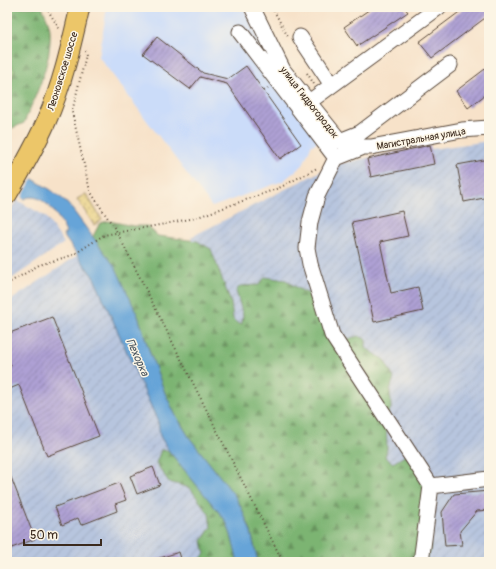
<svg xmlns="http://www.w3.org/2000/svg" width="496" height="569" viewBox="0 0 496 569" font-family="Pangolin,sans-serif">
	<defs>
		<pattern id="industrial-furrows" width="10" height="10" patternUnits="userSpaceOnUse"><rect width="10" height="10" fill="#b7c5de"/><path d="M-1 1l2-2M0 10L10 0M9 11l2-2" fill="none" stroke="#9ea9be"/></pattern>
		<pattern id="forest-firs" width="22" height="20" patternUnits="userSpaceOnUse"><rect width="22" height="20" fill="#7cb472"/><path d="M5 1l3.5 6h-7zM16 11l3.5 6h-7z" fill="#67935d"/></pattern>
		<pattern id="sand-dots" width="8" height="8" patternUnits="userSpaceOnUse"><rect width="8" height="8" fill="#eeda9e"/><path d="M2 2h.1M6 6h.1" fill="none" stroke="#cdbb88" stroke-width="1.8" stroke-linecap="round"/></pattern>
		<pattern id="building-hatch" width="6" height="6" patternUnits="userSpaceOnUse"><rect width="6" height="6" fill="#aea0d4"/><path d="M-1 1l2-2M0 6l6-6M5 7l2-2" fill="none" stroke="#8f83ab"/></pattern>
	</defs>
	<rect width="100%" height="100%" fill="#fcf5e5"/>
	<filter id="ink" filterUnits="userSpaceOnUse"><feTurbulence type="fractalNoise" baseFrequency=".025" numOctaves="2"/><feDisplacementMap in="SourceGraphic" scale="8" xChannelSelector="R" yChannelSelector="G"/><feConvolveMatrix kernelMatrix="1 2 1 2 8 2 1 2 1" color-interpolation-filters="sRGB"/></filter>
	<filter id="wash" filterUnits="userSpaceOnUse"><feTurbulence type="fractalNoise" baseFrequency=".012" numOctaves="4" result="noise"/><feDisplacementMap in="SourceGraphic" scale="16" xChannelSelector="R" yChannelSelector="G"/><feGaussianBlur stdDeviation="0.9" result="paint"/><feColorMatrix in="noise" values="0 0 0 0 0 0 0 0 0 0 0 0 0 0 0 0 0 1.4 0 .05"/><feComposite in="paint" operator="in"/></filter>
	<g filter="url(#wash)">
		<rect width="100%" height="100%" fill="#f7e2c9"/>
		<path fill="#cbdcf9" d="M107,7H243L283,78L327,135L311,146L303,165L283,181L212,207L99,57Z"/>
		<path fill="url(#industrial-furrows)" d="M489,141V562H349L304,495L191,237L333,165L430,145L431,149Z
			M17,200L45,216L64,243L7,282V215Z
			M78,255L94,278L158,422L160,436L169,451L161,450L169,482L190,488L209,514L211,527L202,541L205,554L197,562H7V303Z"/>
		<path fill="#9bd284" stroke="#6b7e51" d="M7,62L15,70L7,92Z"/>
		<path fill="url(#forest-firs)" stroke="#5c6f48" d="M7,7H42C45,14 50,23 50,31C52,63 36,94 24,123L8,130L7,129V92L15,70L7,62Z
			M109,221L133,226H147L158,236L197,241L211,249L231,303L233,319L238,324H242L243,315L236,291L240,286L259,285L265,277L286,280L297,288L309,294L319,319L335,338L348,339L358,336L366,339V348L384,360L394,378L390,390L391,408L386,419L387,449L385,457L393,463L406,455L425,476L423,498L431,550L424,562H258L251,532L242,509L235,496L189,437L175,414L165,393L150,353L138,316L92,238L100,223Z
			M161,450L169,451L226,521L231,535L238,562H197L205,554L202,541L211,527L209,514L190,488L169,482L156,463Z"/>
		<path fill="url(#sand-dots)" stroke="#94825e" d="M86,194L102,220L94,225L77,199Z"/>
		<path fill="#66a4d8" stroke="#50677b" d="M7,156L28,176L51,190L64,200L72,209L116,268L138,316L150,353L165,393L175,414L189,437L235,496L242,509L251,532L258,562H238L231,535L226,521L169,451L160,436L158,422L94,278L63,235L66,233C61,219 42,189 24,199L7,186Z"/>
		<path fill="#f7e2c9" d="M12,158L21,168L33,177L21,199L7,189V167Z"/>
		<g id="blocks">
			<path fill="url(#building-hatch)" d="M373,7H404L408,12L357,46L344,27Z
				M466,7H489V15L432,58L419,42Z
				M157,37L203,73L228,79L246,66L301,144L280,159L227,84L200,77L190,89L143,54Z
				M489,66V92L468,108L456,91Z
				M430,145L434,164L371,177L367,159Z
				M489,159V197L464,202L457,165Z
				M402,211L408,236L380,242L391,293L418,287L423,311L374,322L352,222Z
				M52,317L99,436L47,456L19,385L7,390V368L11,366L7,355V334Z
				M7,467L35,539L9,549L7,544Z
				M153,467L160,485L137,494L130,476Z
				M119,483L126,500L115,504L117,511L81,525L78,518L62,525L55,507Z
				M489,491V510L477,511L460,531L462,545L445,546L442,512L454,494Z
				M179,552L182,562H147Z"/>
		</g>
	</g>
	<g filter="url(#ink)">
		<use href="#blocks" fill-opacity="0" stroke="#574638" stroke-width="1"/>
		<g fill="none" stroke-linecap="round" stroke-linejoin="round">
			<g stroke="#574638" stroke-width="17">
				<path id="minor" d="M252,7L283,70L340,141L354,147H371L462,130L489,128
					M240,32L336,158
					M300,37L332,85
					M309,102L439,7
					M340,141L360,133L450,65
					M361,148L336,158L317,196L310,222L307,248L310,264L332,335L431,486L421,562
					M431,486L489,479"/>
			</g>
			<g stroke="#574638" stroke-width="21">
				<path id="major" d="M7,195C21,171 35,147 46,122C62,86 71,46 80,7"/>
			</g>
			<path stroke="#574638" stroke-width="2" stroke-dasharray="1 3" stroke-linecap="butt" d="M46,7L60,30
				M272,7L288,37
				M85,50L86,55L72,112L90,191L117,232L283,562
				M307,73L314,84
				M264,91L268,88
				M7,284L39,265L73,255L104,235L165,224L195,218L279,188L317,168"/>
			<use href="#minor" stroke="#fff" stroke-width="15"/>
			<use href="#major" stroke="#ecc669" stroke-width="19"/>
		</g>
	</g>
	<g text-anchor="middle" stroke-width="3" stroke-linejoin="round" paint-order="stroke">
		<g font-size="10" fill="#3b2a1e" stroke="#fcf5e5">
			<text transform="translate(62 71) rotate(-73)" y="4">Леоновское шоссе</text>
			<text transform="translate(310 102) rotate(52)" y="4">улица Гидрогородок</text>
			<text transform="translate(421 138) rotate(-10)" y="4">Магистральная улица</text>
		</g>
		<g font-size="11" font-style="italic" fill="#4a555f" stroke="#fcf5e5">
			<text transform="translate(138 357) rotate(66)" y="4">Пехорка</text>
		</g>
	</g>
	<rect width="496" height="569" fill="none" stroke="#fcf5e5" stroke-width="24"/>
	<path d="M24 539v6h77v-6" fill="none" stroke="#3b2a1e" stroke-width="2"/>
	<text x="30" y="539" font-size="12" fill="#3b2a1e" stroke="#fcf5e5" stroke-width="3" paint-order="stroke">50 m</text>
</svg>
